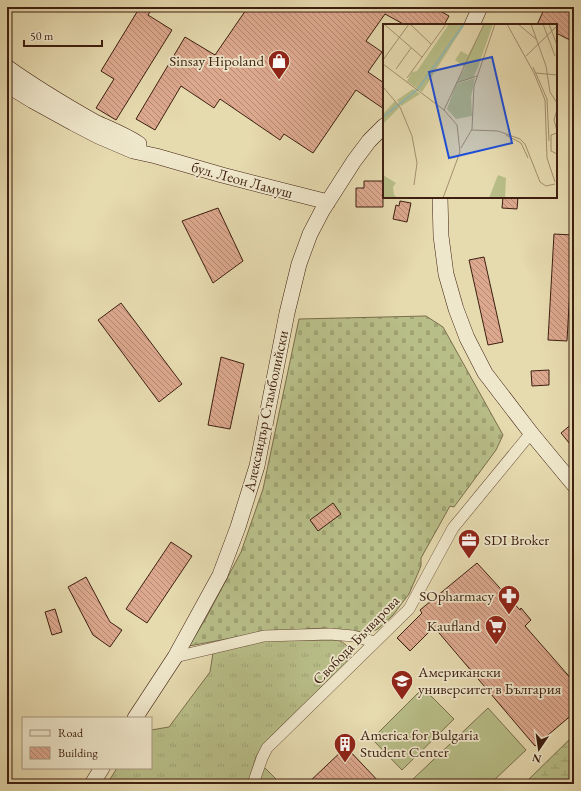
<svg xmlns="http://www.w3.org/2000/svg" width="581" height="791" viewBox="0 0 581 791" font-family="'EB Garamond',serif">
	<defs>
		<pattern id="grass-tufts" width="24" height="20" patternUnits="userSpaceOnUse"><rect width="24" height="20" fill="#b8be88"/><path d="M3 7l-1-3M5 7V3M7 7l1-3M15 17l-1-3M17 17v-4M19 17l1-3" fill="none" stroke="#9fa374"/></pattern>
		<pattern id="wetland-marsh" width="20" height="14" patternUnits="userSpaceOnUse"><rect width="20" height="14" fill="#b8be88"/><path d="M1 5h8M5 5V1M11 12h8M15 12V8" fill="none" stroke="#9fa374"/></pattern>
		<pattern id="cemetery-stones" width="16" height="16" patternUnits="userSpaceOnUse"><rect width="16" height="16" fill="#b8be88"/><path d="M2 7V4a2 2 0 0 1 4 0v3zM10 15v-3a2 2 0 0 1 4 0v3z" fill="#9fa374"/></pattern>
		<pattern id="building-back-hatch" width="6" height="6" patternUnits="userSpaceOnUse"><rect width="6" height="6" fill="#dca88e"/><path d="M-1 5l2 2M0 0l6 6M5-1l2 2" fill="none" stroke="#b48873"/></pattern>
	</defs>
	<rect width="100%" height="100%" fill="#e6daaf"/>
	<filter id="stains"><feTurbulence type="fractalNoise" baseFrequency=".005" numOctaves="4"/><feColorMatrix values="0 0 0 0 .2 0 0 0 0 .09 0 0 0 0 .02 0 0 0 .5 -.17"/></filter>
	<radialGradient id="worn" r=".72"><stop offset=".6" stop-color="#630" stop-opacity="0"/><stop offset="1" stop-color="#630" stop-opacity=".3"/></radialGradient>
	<path fill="url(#grass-tufts)" stroke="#7b6e4c" d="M264,640H337C346,643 348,646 351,655L346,663L268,739L256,757L248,784H107L117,768H151V730L169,727L210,672L213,653Z
		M263,766L281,784H258Z"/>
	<path fill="url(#wetland-marsh)" stroke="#7b6e4c" d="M574,735V784H524Z"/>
	<path fill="url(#cemetery-stones)" stroke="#7b6e4c" d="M426,316L443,327L503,435L496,450L454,507L450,506L421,558V566L409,594L393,615L378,629L369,633L325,628L264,632L189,646L206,618L241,552L263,489L299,319Z"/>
	<path fill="#b8be88" stroke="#7b6e4c" d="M423,688L454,719L402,770L372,739Z
		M488,708L526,750L490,784H415L412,780Z"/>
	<path fill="url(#building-back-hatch)" stroke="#3e1f10" d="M140,7H153L148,15L172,30L116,120L96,108L114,79L101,71Z
		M248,7H433L449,16L444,25H405L385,14L366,41L382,52L368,72L384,83V109L356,90L313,153L284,134L280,140L220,99L214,108L181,86L155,130L136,119L185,37L215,55Z
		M545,7H574V42L556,33V25H537Z
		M364,181H383V207H356V188H364Z
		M503,197H518L517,209L502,208Z
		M400,201L411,203L407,222L393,219L396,205L399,206Z
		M218,208L243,261L213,283L182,221Z
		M554,234L573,235L567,341L548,340Z
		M484,257L503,342L488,345L469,260Z
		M121,303L182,384L159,402L98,320Z
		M221,357L244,364L230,429L208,425Z
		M549,370V385L532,386L531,371Z
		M574,422V449L561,433Z
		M333,503L341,514L318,531L310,520Z
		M171,542L192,556L147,623L126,609Z
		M477,563L520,610L521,608L531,620L525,626L574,682V713L535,746L434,627L410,651L397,638L422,613L420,610Z
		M86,577L110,622L122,630L110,647L93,635L68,587Z
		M55,609L62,632L52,635L45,612Z
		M346,747L381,784H307Z"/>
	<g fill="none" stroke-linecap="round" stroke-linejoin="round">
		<g stroke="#684e38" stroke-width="12">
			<path id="street" d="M175,657L264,636L330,634L353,636L375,642
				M253,784L262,758L267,748L409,609L453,528L531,433"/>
		</g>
		<g stroke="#3e1f10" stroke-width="16">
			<path id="secondary" d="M472,25L480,7
				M7,67C35,87 65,105 95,122C110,129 126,135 139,144
				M7,85L33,101L73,123L98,136L133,151L156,156L222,175L328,202
				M440,197L441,236L446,274L456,309L467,338L485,373L531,433L574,485
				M135,718L175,657L220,575L238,527L257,466L287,313L299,264L310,234L322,211L354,161L369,141L384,126
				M92,784L102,768"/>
		</g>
		<use href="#street" stroke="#efe7cb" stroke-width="11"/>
		<use href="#secondary" stroke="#efe7cb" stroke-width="15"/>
	</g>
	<defs>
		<g id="shop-pin" transform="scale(1.15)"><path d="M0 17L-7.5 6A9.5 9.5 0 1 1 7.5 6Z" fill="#8f2418" stroke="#efe7cb"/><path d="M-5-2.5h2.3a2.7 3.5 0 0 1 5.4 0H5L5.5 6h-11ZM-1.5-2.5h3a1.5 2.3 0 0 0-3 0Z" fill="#fff"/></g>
		<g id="office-pin" transform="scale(1.15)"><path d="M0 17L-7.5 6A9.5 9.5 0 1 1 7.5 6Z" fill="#8f2418" stroke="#efe7cb"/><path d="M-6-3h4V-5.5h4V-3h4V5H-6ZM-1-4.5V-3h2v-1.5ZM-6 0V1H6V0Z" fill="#fff"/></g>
		<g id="pharmacy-pin" transform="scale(1.15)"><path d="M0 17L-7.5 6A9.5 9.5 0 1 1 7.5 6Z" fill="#8f2418" stroke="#efe7cb"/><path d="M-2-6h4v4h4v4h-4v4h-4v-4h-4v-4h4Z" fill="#fff"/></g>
		<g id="supermarket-pin" transform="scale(1.15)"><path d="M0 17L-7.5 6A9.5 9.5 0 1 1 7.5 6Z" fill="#8f2418" stroke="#efe7cb"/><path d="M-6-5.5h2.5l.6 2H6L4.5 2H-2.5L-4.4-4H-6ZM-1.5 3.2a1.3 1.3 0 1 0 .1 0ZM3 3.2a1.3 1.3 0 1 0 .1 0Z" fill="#fff"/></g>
		<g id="university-pin" transform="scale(1.15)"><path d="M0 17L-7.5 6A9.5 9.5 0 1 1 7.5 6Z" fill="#8f2418" stroke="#efe7cb"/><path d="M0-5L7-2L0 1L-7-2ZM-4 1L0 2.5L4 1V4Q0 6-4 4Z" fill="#fff"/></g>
		<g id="building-pin" transform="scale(1.15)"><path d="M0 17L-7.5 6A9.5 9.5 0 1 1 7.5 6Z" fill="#8f2418" stroke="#efe7cb"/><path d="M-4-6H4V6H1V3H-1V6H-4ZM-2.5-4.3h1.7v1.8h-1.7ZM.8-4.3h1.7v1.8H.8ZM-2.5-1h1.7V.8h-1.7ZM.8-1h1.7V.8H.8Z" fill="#fff"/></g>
	</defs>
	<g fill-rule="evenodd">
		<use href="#shop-pin" x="279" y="61"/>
		<use href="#office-pin" x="469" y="540"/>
		<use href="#pharmacy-pin" x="509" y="596"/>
		<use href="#supermarket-pin" x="496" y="626"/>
		<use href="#university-pin" x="402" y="681"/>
		<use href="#building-pin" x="345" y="744"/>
	</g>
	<g text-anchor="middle" stroke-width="3.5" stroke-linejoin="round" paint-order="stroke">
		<g font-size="15" fill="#3e1f10" stroke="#efe7cb" text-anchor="end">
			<text x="264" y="66">Sinsay Hipoland</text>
			<text x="484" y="545" text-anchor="start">SDI Broker</text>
			<text x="494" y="601">SOpharmacy</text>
			<text x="480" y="631">Kaufland</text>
			<text x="418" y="677" text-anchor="start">Американски<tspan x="418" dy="17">университет в България</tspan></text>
			<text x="360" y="740" text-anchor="start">America for Bulgaria<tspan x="360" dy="17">Student Center</tspan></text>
		</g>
		<g font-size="15" fill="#3e1f10" stroke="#efe7cb">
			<text transform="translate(242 180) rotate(15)" y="5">бул. Леон Ламуш</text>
			<text transform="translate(266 411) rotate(-78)" y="5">Александър Стамболийски</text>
			<text transform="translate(356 640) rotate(-46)" y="5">Свобода Бъчварова</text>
		</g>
	</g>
	<g transform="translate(383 24)">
		<rect width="174" height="174" fill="#e6daaf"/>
		<path d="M101,0H110L95,43L90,54L76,58L75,56L82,44L83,35ZM78,27L85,31L81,43L72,36ZM0,151L13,159L10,163L11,171L14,174H0ZM115,151L123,154L122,174H106Z" fill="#b8be88"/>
		<path d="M77,0H82L39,68L32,63ZM30,65L37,70L18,82L14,76ZM12,77L17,83L0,100V90Z" fill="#b8be88"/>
		<path d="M92,54L88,73L89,92L73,95L64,85L73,60Z" fill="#b8be88"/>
		<path d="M66,0H77L32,63L24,57L29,48L34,47Z" fill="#b8be88"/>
		<path fill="none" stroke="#97bab1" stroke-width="2" d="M0,93L35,65L81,0"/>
		<path fill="none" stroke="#a38f6f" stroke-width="1" d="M1,0L39,33M27,0L48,20M124,0L151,49L162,76L164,134L172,158M135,0L154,16M148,0L163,42L167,68L174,79M160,0L172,32M166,0L174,21M143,32L174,2M0,36L26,0M0,40L61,86L74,101L77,128L60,174M150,43L164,75L166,117M13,45L28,24M153,49L174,51M24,54L63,0M73,59L94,52M0,63L17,83L29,112L34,139L31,161M61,86L101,0M174,86L171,96L174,107M88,106L115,107L137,115L142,120L157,158L163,162L172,160M174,109L168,111V127L174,130M123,111L138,119L145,134M78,124L89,105L91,62L112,0"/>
		<path fill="#1d4ed8" fill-opacity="0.15" stroke="#1d4ed8" stroke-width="2" d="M109,33L129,119L66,134L46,48Z"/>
		<rect width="174" height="174" fill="none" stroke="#3e1f10" stroke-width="2"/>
	</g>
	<rect width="581" height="791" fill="none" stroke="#e6daaf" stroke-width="24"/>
	<rect x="8" y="8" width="565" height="775" fill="none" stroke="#3e1f10" stroke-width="2"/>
	<rect x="12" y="12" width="557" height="767" fill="none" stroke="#3e1f10"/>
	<rect x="22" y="717" width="130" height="52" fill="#efe7cb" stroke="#a89780"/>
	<rect x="30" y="730" width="20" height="6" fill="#efe7cb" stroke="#a89780"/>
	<text x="58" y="737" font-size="12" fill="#3e1f10">Road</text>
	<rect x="30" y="747" width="20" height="12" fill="url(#building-back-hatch)" stroke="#a89780"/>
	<text x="58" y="757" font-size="12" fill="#3e1f10">Building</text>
	<g transform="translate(539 749) rotate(193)" stroke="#efe7cb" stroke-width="3" paint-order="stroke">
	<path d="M0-3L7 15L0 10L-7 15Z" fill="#3e1f10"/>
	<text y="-6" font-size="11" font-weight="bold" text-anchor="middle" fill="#3e1f10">N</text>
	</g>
	<path d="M24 40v6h78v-6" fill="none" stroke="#3e1f10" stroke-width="2"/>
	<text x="30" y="40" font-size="12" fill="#3e1f10" stroke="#efe7cb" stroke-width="3" paint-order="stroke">50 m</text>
	<rect width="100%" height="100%" filter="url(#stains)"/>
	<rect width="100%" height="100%" fill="url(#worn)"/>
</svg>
